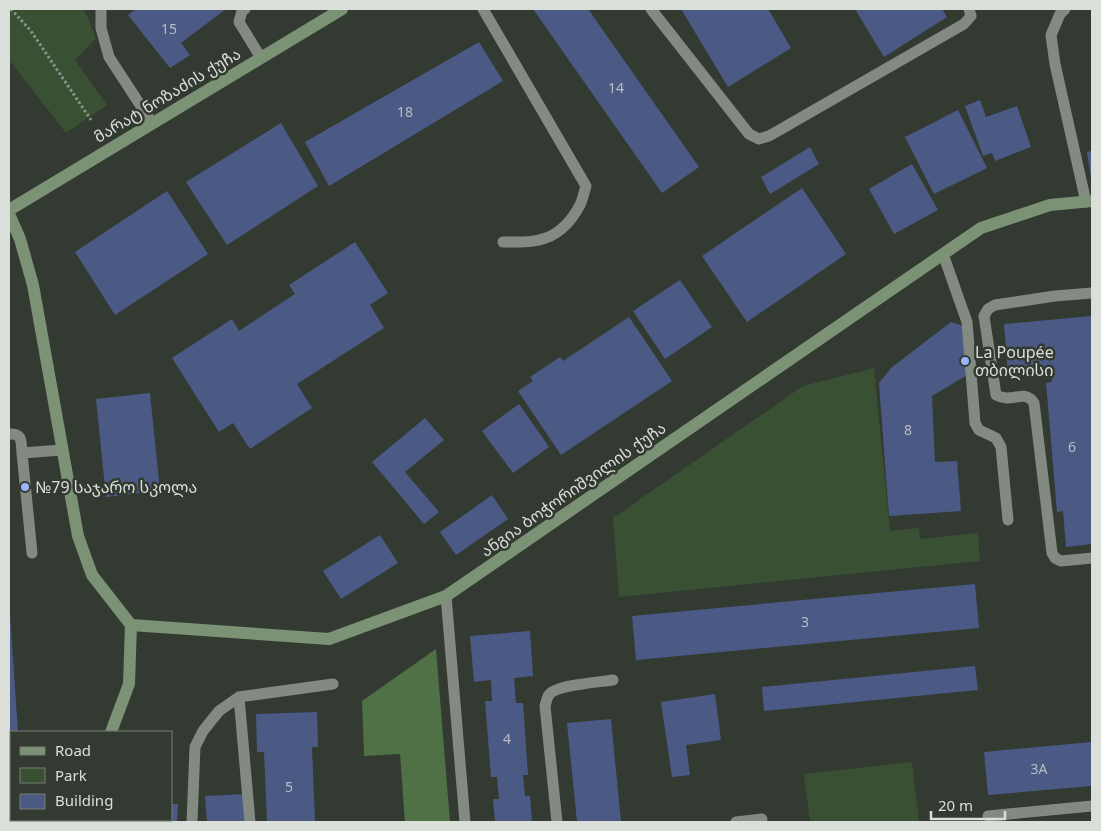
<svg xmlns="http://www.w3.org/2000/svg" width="1101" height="831" viewBox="0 0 1101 831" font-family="Georgia,'Noto Sans Georgian',serif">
	<rect width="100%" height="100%" fill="#333a32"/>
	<path fill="#3a5033" d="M9,9H84L96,38L75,60L107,105L66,133L10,61L9,57Z
		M874,368L890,531L919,528L920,539L978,533L980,561L619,597L613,518L803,386Z
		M912,762L919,822H810L804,774Z"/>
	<path fill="#507046" d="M436,649L450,822H405L400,754L364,756L362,701Z"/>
	<path fill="#4b5a85" d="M136,9H226L181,43L190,55L170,68L128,15Z
		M533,9H588L699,167L662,193Z
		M681,9H768L791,48L728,87Z
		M855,9H942L947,17L884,57Z
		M479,42L503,81L329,186L305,142Z
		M980,100L986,117L1017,106L1031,147L995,161L992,153L983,156L965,106Z
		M958,110L987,168L934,194L905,137Z
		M281,123L318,186L227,245L186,182Z
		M810,147L819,164L770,194L761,177Z
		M1092,151V178H1091L1087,152Z
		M912,164L938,210L894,234L869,189Z
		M802,188L846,254L747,322L702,256Z
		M167,191L208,254L115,315L75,252Z
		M355,242L388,293L370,305L384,328L297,384L312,408L250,449L233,423L219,432L172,358L232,319L239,331L295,294L289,285Z
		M680,280L712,327L665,359L633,311Z
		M1092,316V544L1066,547L1063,511L1057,512L1046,383L1052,382L1051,370L1008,374L1004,324Z
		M629,317L672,381L561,455L518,391L533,381L530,377L560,357L563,361Z
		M951,322L966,327L969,374L932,396L935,462L957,461L961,511L889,516L879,383L891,368Z
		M150,393L160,491L106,497L96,399Z
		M519,404L549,447L513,473L482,431Z
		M425,418L444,440L405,472L439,512L424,524L372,462Z
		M492,495L508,519L456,555L440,532Z
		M380,535L398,563L341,599L323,571Z
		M975,584L979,628L636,660L632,616Z
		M9,614H10L18,732H11V737H9Z
		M530,631L533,676L514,678L516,703H523L528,775H523L525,796H530L532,822H495L493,799H499L497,777H491L485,701H492L491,680L474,682L470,636Z
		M975,666L978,690L764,711L762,687Z
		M715,694L721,740L686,745L690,775L672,777L661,702Z
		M317,712L318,747H312L315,822H267L264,752H257L256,714Z
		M611,719L621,822H577L567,723Z
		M1092,742V786L988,795L984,752Z
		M244,794L246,822H207L205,796Z
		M171,804H178L177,822H162V820H171Z"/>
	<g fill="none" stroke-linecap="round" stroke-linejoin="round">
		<path stroke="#8d928c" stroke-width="3" stroke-dasharray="2.5 2.5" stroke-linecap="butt" d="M11,9L31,31L91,120"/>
		<path stroke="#838a81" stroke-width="11" d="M101,9V28L109,57L152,123
			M245,9L242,11L239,22L261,58
			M483,9L586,186C584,192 583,199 580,205C571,222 558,236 539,240C527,243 515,242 503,242
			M651,9L749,134L759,139L769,136L964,24L971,16L969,9
			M1065,9L1060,14L1051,35L1055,64L1086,202
			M943,254L967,322L975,423L979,430L996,438L1001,447L1008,520
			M1092,293L1055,296L995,305L988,309L984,316L996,395C1012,404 1025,388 1034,403L1052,553L1055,558L1061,561L1092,558
			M9,434C23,433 21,442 22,453L62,450
			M22,453L32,553
			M446,596L465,822
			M239,697L250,822
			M988,816L1092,806
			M192,822L195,747L203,731L219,711L239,697L333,684
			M557,822L545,706C546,703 547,697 549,695C555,685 601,682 613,680
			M736,822L762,819"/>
		<path stroke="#7c9275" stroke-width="12" d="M9,210L342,9
			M9,214L20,239L33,285L78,536L92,575L131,625
			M131,625L329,639L446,596L981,228L1050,205L1092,201
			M111,732L129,684L131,625
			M79,822V820"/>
	</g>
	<g fill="#9bb5fd" stroke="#333a32" stroke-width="2">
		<circle cx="965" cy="361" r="5"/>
		<circle cx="25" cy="487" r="5"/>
	</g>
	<g text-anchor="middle" stroke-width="5" stroke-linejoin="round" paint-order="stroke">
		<g font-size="14" fill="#b7bec5">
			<text x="169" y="34">15</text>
			<text x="616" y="93">14</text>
			<text x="405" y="117">18</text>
			<text x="908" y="435">8</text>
			<text x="1072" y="452">6</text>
			<text x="805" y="627">3</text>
			<text x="507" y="744">4</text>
			<text x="1039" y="774">3A</text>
			<text x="289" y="792">5</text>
		</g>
		<g font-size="16" fill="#dbdfda" stroke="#333a32">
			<text transform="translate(167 95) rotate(-31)" y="6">მარატ ნოზაძის ქუჩა</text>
			<text transform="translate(573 489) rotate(-35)" y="6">ანგია ბოჭორიშვილის ქუჩა</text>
		</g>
		<g font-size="16" fill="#dbdfda" stroke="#333a32" text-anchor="start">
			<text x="975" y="358">La Poupée<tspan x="975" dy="18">თბილისი</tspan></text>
			<text x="35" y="493">№79 საჯარო სკოლა</text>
		</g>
	</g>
	<rect width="1101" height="831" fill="none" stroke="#dbdfda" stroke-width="20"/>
	<rect x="10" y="731" width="162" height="90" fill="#333a32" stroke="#767c75"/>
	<rect x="20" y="747" width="25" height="8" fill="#7c9275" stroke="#767c75"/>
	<text x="55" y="756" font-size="15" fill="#dbdfda">Road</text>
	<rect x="20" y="768" width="25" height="15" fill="#3a5033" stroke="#767c75"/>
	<text x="55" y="781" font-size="15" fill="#dbdfda">Park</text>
	<rect x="20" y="794" width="25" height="15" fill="#4b5a85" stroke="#767c75"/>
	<text x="55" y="806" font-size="15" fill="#dbdfda">Building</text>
	<path d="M931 811v8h74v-8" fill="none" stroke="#dbdfda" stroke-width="2.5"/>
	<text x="938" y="811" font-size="15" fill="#dbdfda" stroke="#333a32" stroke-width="4" paint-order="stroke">20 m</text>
</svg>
